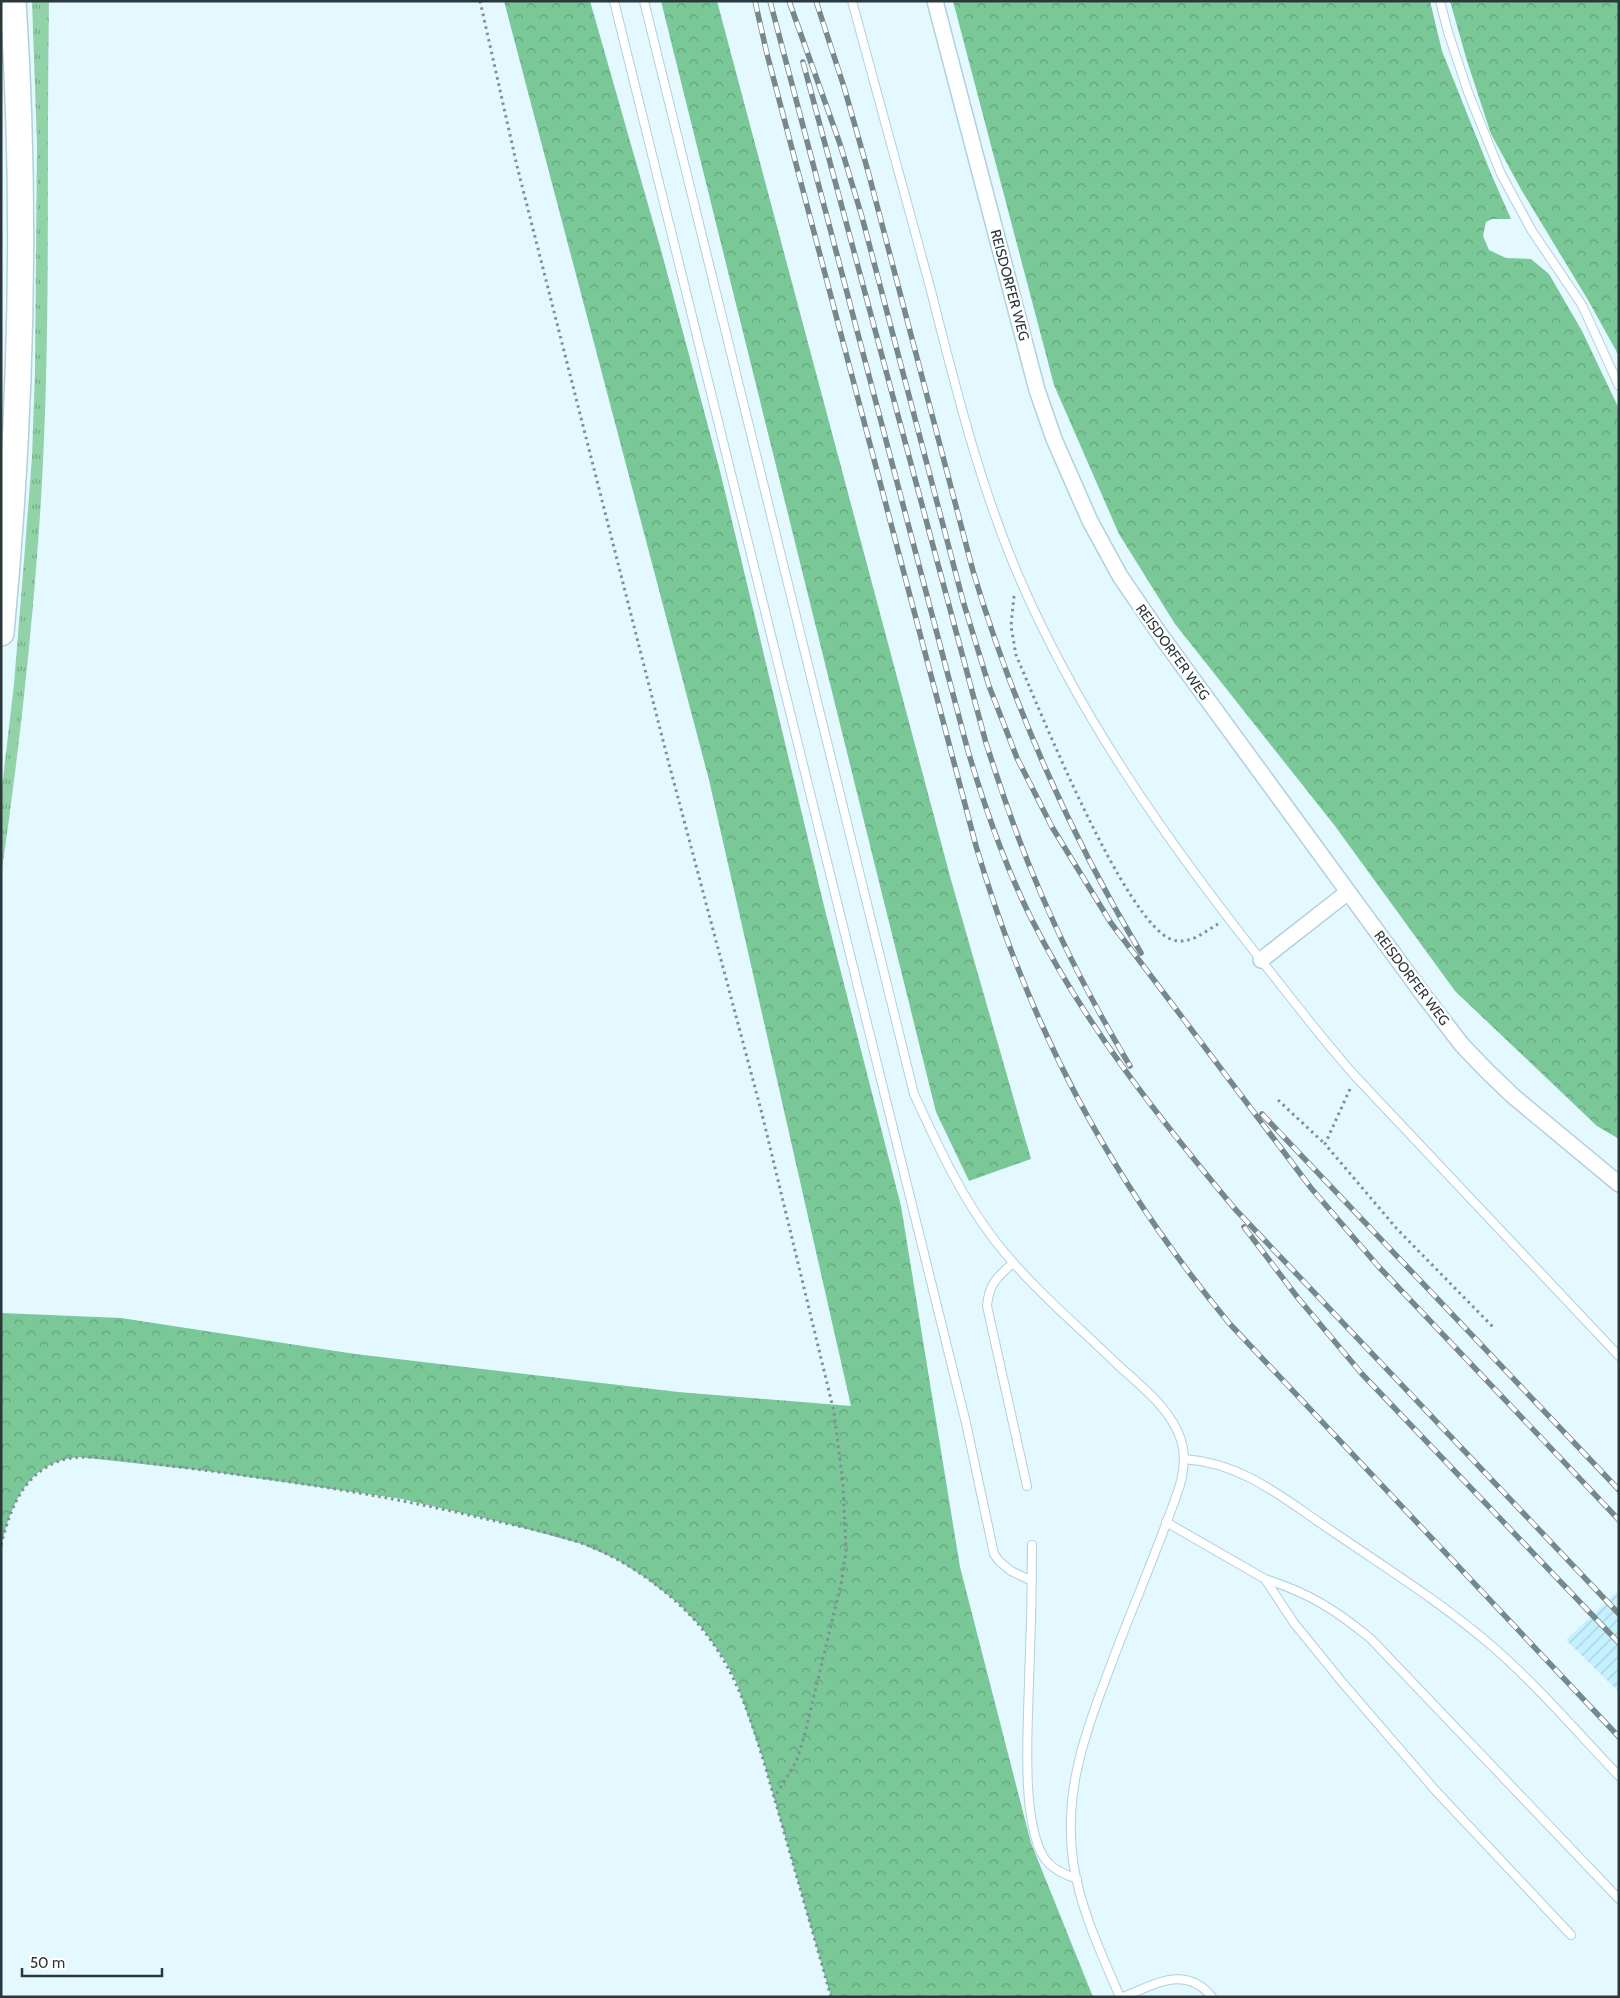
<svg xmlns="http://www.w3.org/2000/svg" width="1620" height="1998" viewBox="0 0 1620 1998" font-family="Cabin,sans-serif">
	<defs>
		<pattern id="industrial-furrows" width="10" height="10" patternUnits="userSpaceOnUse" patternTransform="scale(1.25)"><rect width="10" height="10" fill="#c4f0ff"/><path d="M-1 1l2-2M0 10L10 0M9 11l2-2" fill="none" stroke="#a9cfdb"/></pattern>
		<pattern id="grass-tufts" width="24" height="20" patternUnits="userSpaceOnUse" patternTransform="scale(1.25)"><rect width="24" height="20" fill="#92d2a8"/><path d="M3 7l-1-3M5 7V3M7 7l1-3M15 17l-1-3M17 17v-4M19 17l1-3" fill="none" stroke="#77ab8a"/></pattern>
		<pattern id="forest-crowns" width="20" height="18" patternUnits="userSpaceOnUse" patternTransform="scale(1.25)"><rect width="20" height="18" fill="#7ac897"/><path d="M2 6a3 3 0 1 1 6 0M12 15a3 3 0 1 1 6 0" fill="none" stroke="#64a37c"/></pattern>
	</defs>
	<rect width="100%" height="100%" fill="#e3f8ff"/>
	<path fill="url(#industrial-furrows)" d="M1619,1590V1692L1566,1640Z"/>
	<path fill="url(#grass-tufts)" d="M32,1H49C46,182 52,363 38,543C30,654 17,766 1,876V796L14,684L25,548L32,457L35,371L37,144Z"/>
	<path fill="url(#forest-crowns)" d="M504,1H590L661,250L720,471L824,906L901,1206L960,1567L1031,1843L1093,1997H831L763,1759L737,1684L726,1662L703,1629L677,1602L646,1578L616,1559L582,1544L505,1523L402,1499L207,1471L78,1457C28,1462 12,1502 1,1545V1313L121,1318L355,1354L678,1392L851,1406L709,780Z
		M661,1H717L951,880L1031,1159L969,1181L936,1112Z
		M953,1H1430L1442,51L1492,176L1511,219H1492L1486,222L1483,236L1489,250L1506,258L1531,259L1549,274L1582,331L1619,409V1139L1597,1126L1455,991L1335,826L1175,624L1119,534L1054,385Z
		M1450,1H1619V356L1588,300L1522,191L1491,134L1467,61Z"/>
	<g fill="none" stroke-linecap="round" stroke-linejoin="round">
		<g stroke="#afd1dc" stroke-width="10">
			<path id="service" d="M614,1L966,1423L994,1554L999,1561L1011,1571L1032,1581
				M644,1L914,1094C938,1146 961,1197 996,1242C1032,1288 1078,1326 1119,1366C1142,1387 1171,1409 1181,1440C1186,1455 1184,1470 1180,1485C1160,1545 1134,1603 1112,1662C1087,1729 1063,1788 1073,1861C1080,1909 1101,1953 1120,1997
				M852,1C878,97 905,192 930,287C955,385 979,484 1019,577C1079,716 1167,841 1261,960C1292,999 1322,1039 1356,1077L1619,1356
				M1440,1L1448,32L1468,92L1501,174L1532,231L1582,305L1619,386
				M1013,1263C997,1277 989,1284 987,1306L1027,1486
				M1184,1459C1244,1463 1284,1499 1332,1531C1386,1568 1442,1603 1492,1646C1538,1686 1577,1732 1619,1776
				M1166,1522L1265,1579L1294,1623L1342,1682L1435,1790L1571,1935
				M1032,1545C1032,1590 1031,1636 1029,1682C1028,1726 1021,1818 1043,1856C1051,1869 1064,1874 1077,1879
				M1265,1579C1309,1593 1336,1610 1371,1639L1619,1899
				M1123,1997C1154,1985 1185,1964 1212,1997"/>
		</g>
		<g stroke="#afd1dc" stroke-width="18">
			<path id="minor" d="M935,1L1037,390L1054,439L1090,521L1120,576L1161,636L1422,993L1462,1045L1487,1071L1513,1096L1619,1184
				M1261,960L1348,892"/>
		</g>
		<g stroke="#afd1dc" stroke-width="28">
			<path id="primary" d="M1,633C21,423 27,211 13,1"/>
		</g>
		<path stroke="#7e8f95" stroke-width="3" stroke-dasharray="2.5 4" stroke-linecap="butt" d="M480,1L517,166L669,764L762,1114L834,1412L843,1484L846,1551L841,1584L803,1741L796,1762L774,1798
			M1014,596L1011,626L1016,655C1038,706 1126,926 1173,940C1190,945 1204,932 1218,924
			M1350,1089L1325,1144L1397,1229L1493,1327
			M1278,1100L1325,1144
			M1,1545C10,1510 22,1475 59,1461C85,1451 142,1463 171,1466C277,1479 382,1494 486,1519C519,1526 552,1533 584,1544C624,1559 662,1586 691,1616C743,1671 758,1745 779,1814C796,1875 814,1936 831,1997"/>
		<use href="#service" stroke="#fff" stroke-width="8"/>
		<use href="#minor" stroke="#fff" stroke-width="15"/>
		<use href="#primary" stroke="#fff" stroke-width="25"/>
		<g stroke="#77888d" stroke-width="5.5">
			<path id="rail" d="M755,1L767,54L976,846C1029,1026 1109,1178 1229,1323L1619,1737
				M770,1L968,751C985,808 1004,864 1031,918C1084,1024 1159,1118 1235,1209L1619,1614
				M789,1L840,144L862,217L963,601L989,686L1017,758L1052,827L1111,923L1311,1188L1378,1266L1619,1520
				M816,1L844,87L869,175L973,571C1013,705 1069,833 1141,953
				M803,62L986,743C1000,786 1014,830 1032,872C1059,939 1093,1004 1130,1066
				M1262,1114L1619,1490
				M1244,1227L1298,1298L1362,1374L1619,1643"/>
		</g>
		<use href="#rail" stroke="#fff" stroke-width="4" stroke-dasharray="11" stroke-linecap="butt"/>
	</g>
	<g text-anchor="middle" stroke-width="5" stroke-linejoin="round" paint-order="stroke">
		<g font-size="14" fill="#2a383c" stroke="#fff">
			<text transform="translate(1010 285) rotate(75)" y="5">REISDORFER WEG</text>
			<text transform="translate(1173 652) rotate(54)" y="5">REISDORFER WEG</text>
			<text transform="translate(1412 978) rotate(53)" y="5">REISDORFER WEG</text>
		</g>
	</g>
	<rect width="1620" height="1998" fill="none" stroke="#2a383c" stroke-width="5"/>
	<path d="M22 1968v8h140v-8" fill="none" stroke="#2a383c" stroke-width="2.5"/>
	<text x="30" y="1968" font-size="15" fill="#2a383c" stroke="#ffffff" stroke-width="4" paint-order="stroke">50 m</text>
</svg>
